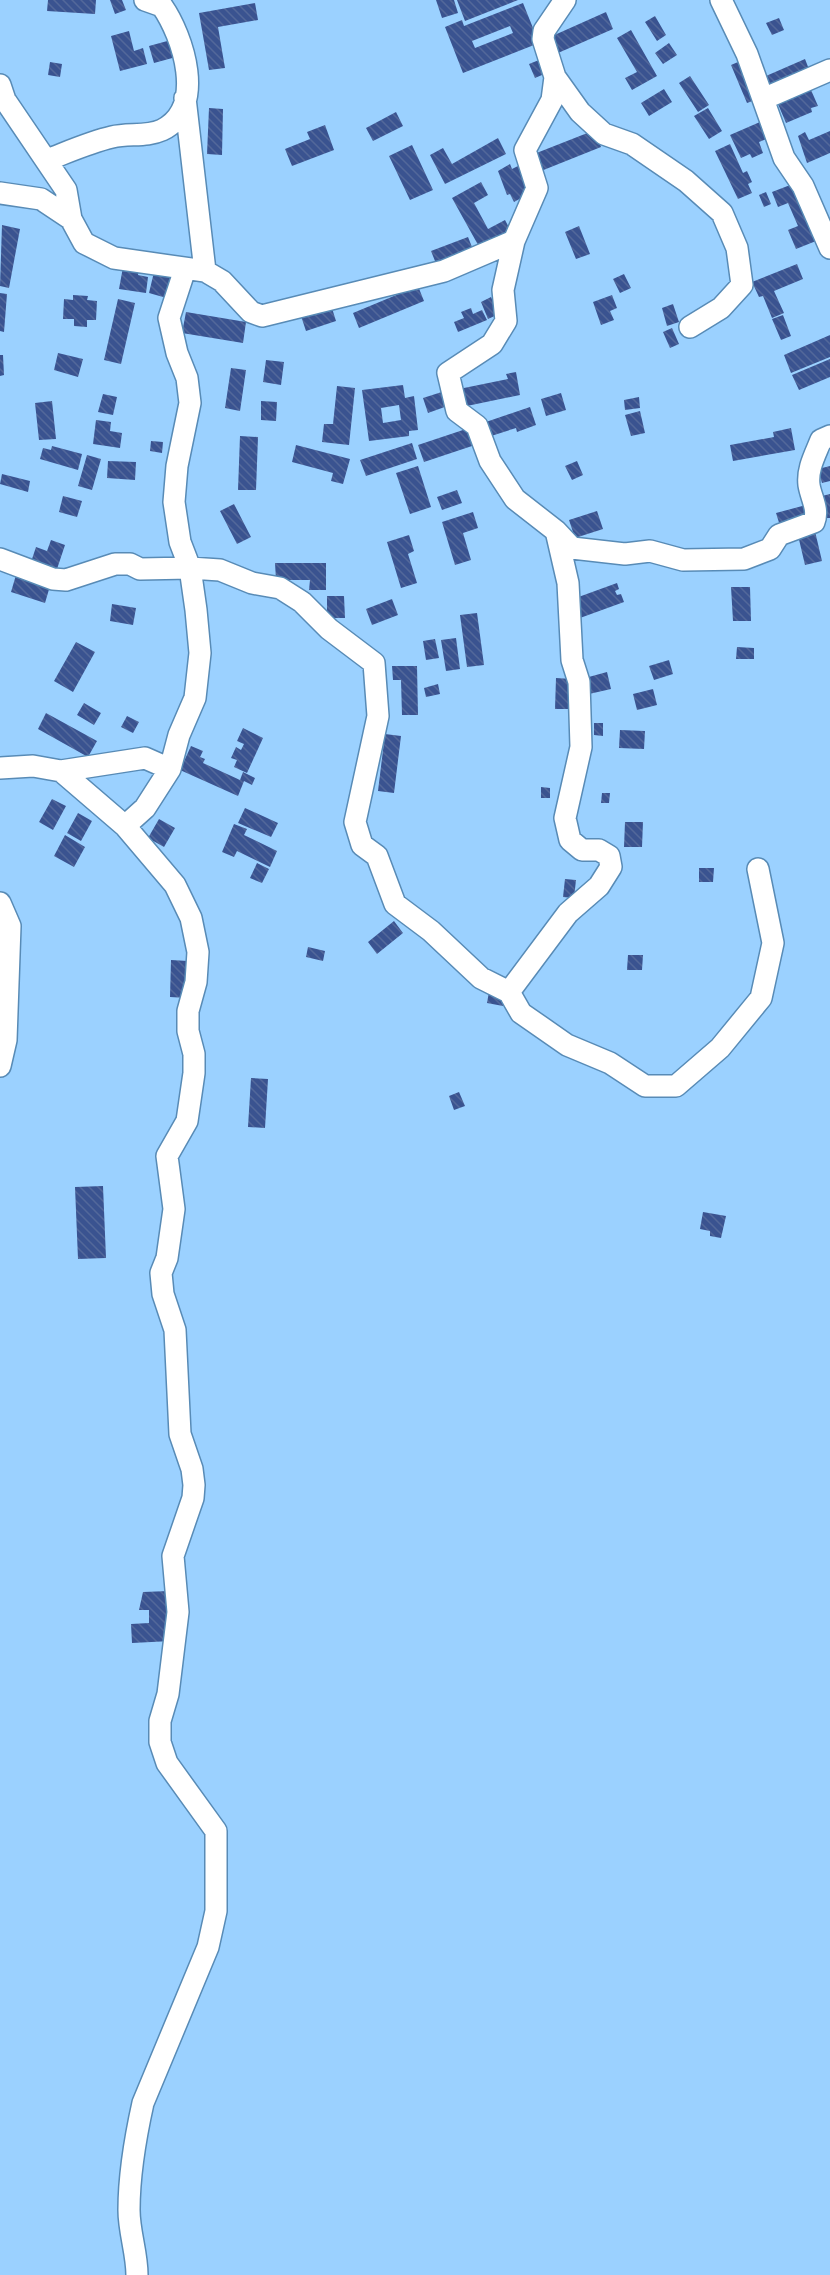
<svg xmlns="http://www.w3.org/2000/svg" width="830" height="2275" viewBox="0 0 830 2275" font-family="'Varela Round',sans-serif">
	<defs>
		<pattern id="building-back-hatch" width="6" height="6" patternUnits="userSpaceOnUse" patternTransform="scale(1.5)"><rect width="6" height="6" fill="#3a5390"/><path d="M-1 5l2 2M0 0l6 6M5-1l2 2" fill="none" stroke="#53689a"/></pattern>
	</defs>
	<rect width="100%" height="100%" fill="#9bd1ff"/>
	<path fill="url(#building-back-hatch)" fill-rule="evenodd" d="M48,0H96L95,14L47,11Z
		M110,0H122L126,10L115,14Z
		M436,0H454L458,13L442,18Z
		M457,0H518L465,21Z
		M255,3L258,20L218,27L225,68L209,70L199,13Z
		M523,3L539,43L463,73L445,27L462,20L464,26ZM510,26L513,33L475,48L472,41Z
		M606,12L613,29L558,53L550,37Z
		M655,16L666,35L657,41L645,22Z
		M779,18L784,30L772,35L766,23Z
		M631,30L657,76L632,90L625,78L637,72L617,38Z
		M129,31L134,51L143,48L147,64L120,71L111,36Z
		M171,40L176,57L154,63L149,46Z
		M669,43L677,55L663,64L655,53Z
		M544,58L549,72L535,78L529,64Z
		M745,59L761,98L747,103L731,65Z
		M805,59L812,77L773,92L766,76Z
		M50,62L62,64L60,77L48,75Z
		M690,76L709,105L698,112L679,83Z
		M664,89L672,102L649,116L641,103Z
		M811,90L818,106L811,108L812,112L786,123L778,104Z
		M209,108L223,109L222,155L207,154Z
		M708,108L722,131L709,139L694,116Z
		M396,112L403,126L373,141L366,128Z
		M767,119L774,136L759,142L763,153L752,158L750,154L741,158L730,135Z
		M325,125L334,150L292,166L285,149L310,139L307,132Z
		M595,130L601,147L541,171L534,154Z
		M830,131V153L807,163L798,136L805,132L809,140Z
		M498,138L506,154L445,184L430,155L443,148L452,164Z
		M730,144L743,173L747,171L752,182L748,184L752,193L738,199L715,151Z
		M412,145L433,190L410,200L389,156Z
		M510,164L512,169L520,165L534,191L514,202L510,194L507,195L498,171Z
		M481,182L488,195L474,203L488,229L505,220L513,235L482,252L452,198Z
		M798,182L821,239L796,249L788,230L798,226L788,203L778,207L772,192Z
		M766,192L771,204L764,207L759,195Z
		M2,225L20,229L9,288L0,286Z
		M579,226L590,254L576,259L565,232Z
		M468,237L474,252L437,266L431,251Z
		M797,264L803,279L774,291L784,313L772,318L763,296L759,297L752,282Z
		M123,267L139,270L138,275L148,277L146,293L119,289Z
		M154,272L176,277L170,299L149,293Z
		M624,274L631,288L620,293L613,279Z
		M418,286L424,301L359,328L353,313Z
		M0,293L7,294L4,332L0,331Z
		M73,295L88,296L87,300L97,301L96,320H87V327L74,326V319H63L64,299L73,300Z
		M612,295L617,308L610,311L614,320L601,325L593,302Z
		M491,297L499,314L488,319L481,302Z
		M118,299L135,303L121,364L104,360Z
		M673,304L679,322L667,326L662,308Z
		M331,305L336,321L306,331L301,316Z
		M471,308L473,314L482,310L487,320L458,332L454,322L464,318L461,312Z
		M186,312L246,322L243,343L182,333Z
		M783,315L791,336L781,340L772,319Z
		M672,328L679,344L670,348L663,332Z
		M830,335V357L791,373L784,355Z
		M58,353L83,359L78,377L54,370Z
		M0,355H3L4,375L0,376Z
		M830,359V377L799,390L792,375Z
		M266,360L284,362L281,385L263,382Z
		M231,368L246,370L240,411L225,408Z
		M516,372L520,395L462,407L459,389L508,379L506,374Z
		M403,385L405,398L414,396L418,430L409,431V436L369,441L362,390ZM399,405L401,420L383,423L381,408Z
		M337,386L355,388L349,445L322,442L324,424H333Z
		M448,390L453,404L428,413L423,398Z
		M561,393L566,410L546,416L541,399Z
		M103,394L117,397L113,415L98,412Z
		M639,397L640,408L625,410L624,400Z
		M52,401L56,439L39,440L35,403Z
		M261,401L277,402L276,421L261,420Z
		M530,407L536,425L517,432L516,428L488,437L483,423Z
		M640,411L645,433L631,436L625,415Z
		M96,420L111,422L110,431L122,433L120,448L93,444Z
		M472,427L478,444L424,462L418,445Z
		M791,428L795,450L733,461L730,445L774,437L773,432Z
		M240,436L258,437L256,490H238Z
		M151,441L163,442L162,453L150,451Z
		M412,443L417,459L366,476L360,460Z
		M296,445L350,459L343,484L331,481L333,473L292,462Z
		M52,446L82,454L78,470L40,459L43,448L51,450Z
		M87,455L101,459L92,490L78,486Z
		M108,461L136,462L135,480L107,478Z
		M577,461L583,475L572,480L565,466Z
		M418,466L431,507L410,514L396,473Z
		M830,466V481L822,483L818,469Z
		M2,474L30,481L28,492L0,484Z
		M457,490L462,503L442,510L437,497Z
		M830,494V518H827L822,496Z
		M63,496L82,501L77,517L59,512Z
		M234,504L251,537L237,544L220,511Z
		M806,505L811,520L781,529L776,513Z
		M597,511L603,529L575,538L569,520Z
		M473,512L478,528L463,533L471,560L455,565L442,522Z
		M814,527L822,561L805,565L797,531Z
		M409,535L414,551L408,554L417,583L401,588L387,542Z
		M51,540L65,545L56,572L31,562L36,547L47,551Z
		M275,563H326V590H309L310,580H276Z
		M16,575L50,586L45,603L11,592Z
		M617,583L619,589L615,591L617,595L621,594L624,602L580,618L573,599Z
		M731,587H750L751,621H733Z
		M327,596H344L345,618H327Z
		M392,599L398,615L372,625L366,609Z
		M112,604L136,608L133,625L110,621Z
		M477,613L484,665L467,667L460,615Z
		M456,638L460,669L446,671L441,640Z
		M435,639L439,658L426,660L423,641Z
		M76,642L95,652L73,692L54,681Z
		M737,647L754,648V659H736Z
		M669,660L673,674L654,680L649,666Z
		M392,666H417L418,715H402L401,680H393Z
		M607,672L611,689L589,694L585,678Z
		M556,678L572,679L571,709H555Z
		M438,684L440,694L426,697L424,688Z
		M653,689L657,705L637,710L633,694Z
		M84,703L101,713L94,725L77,715Z
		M46,713L97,741L88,757L38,729Z
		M127,716L139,722L133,733L121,727Z
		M594,723H603V736L594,735Z
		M243,728L263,738L247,773L234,767L237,760L231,758L236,747L241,750L244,744L237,741Z
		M620,730L645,731L644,749L619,748Z
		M385,734L401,736L394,793L378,791Z
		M191,746L203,751L200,757L205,759L203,763L240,780L243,772L255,778L252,785L244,781L238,796L180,770Z
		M541,787L550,788V798H541Z
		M602,793H610L609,803H601Z
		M52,799L66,806L53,830L39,822Z
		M245,808L278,823L271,837L238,823Z
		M78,813L92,821L81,841L67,833Z
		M159,819L175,828L164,847L148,838Z
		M625,822H643L642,847H624Z
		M234,824L247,829L244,835L277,851L270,867L237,851L234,857L222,852Z
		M65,835L85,847L74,867L54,856Z
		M257,863L269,869L262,883L250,878Z
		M699,868H714L713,882H699Z
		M565,879L576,880L574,898L563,897Z
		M394,921L403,933L377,954L368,942Z
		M308,947L325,951L323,961L306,957Z
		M628,955H643L642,970H627Z
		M171,960L188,961L187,998L170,997Z
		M489,992L505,996L503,1006L487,1003Z
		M251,1078L268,1079L265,1128L248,1127Z
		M459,1092L465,1106L454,1110L449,1096Z
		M103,1186L106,1258L78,1259L75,1187Z
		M703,1212L726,1216L721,1238L710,1236V1231L700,1229Z
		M169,1591L171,1641L132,1643L131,1624L149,1623V1610H139L143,1592Z"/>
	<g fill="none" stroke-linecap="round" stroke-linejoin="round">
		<g stroke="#588bb6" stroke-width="24">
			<path id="minor" d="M721,0L747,54L784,158L803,186L830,248
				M555,77L580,112L604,134L632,144L686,181L722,213L737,248L742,285L721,308L690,327
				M0,85L5,100L66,190L71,219L84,243L114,258L205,271L222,281L251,312L262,316L444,271L514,241L537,188L525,150L552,100L555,77L543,39L544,31L565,0
				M185,98L205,271
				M763,99L830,70
				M47,160C68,152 90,142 112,137C128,133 147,137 162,130C207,108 183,36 162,6L145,0
				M0,193L41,199L71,219
				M514,241L503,290L506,321L492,344L448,373L457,411L477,426L490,461L515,499L556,531L572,548L625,554L650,551L683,560L744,559L770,549L779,535L814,522C819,509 811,498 809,485C807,469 815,455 821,440L830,436
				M0,559L53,579L66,580L115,564H130L140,569L190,568L220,570L252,583L280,588L302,602L329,629L374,663L378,716L355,822L362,845L377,856L395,904L431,931L481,978L509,992L521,1013L567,1045L610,1063L645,1086H676L720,1048L761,998L773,943L758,869
				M0,768L33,766L61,771L125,826L175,885L191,918L198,952L196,982L188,1011V1031L194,1054V1073L187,1121L167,1156L174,1209L167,1258L161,1273L163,1294L175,1330L180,1434L192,1469L194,1485L193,1498L173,1556L178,1612L168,1694L160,1721V1742L167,1763L216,1831V1911L208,1947L143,2103C135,2139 129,2174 129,2210C129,2232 137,2253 137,2275
				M61,771L145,758L170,769
				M125,826L145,808L170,769L179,735L195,698L200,653L196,610L190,568L180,542L174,502L177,466L190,403L187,378L177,353L169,318L185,269
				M0,903L10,926L6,1040L0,1066
				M509,992L568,913L599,886L611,867L609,856L599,850H582L570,840L565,818L581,747L579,682L572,660L568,583L556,531"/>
		</g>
		<use href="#minor" stroke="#fff" stroke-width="21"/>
	</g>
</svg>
